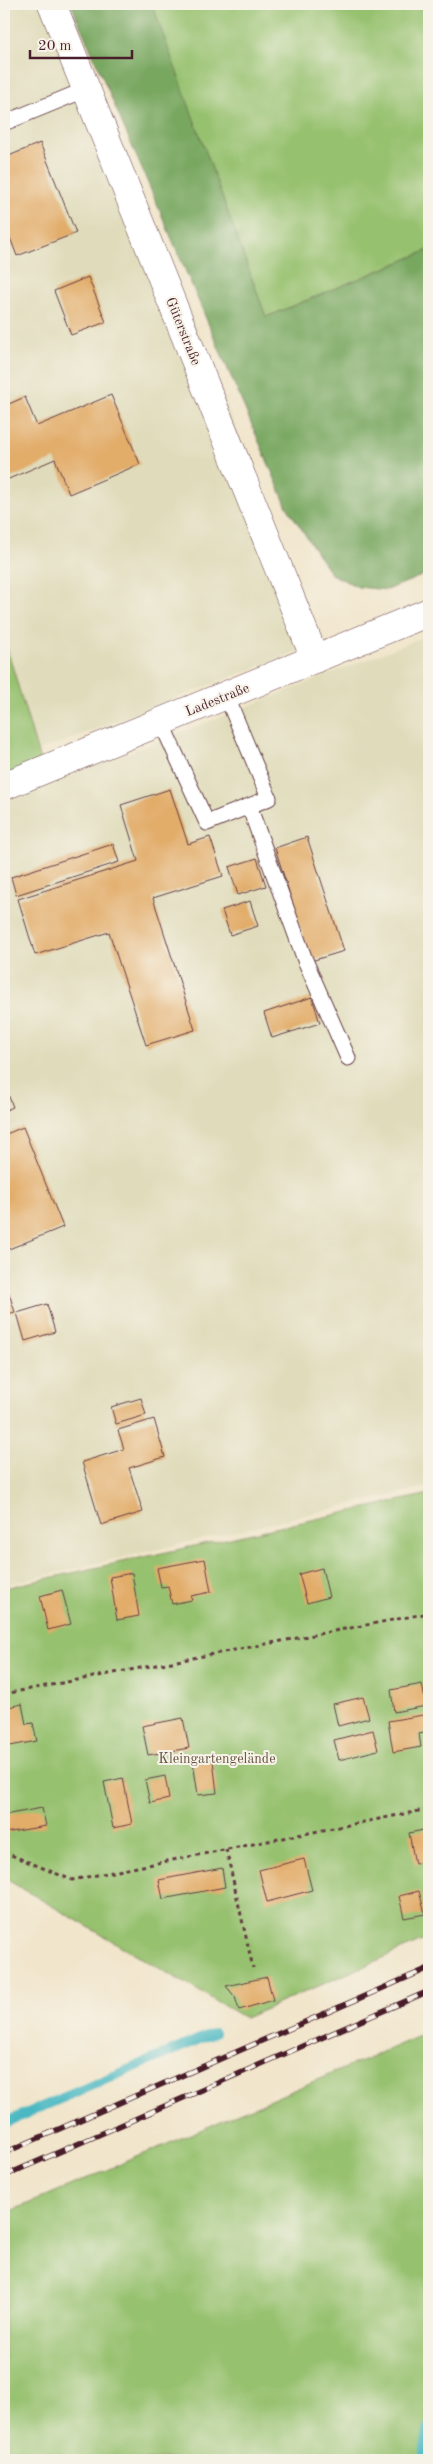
<svg xmlns="http://www.w3.org/2000/svg" width="433" height="2464" viewBox="0 0 433 2464" font-family="'Old Standard TT',serif">
	<rect width="100%" height="100%" fill="#f7f3e8"/>
	<filter id="ink" filterUnits="userSpaceOnUse"><feTurbulence type="fractalNoise" baseFrequency=".02" numOctaves="2"/><feDisplacementMap in="SourceGraphic" scale="10" xChannelSelector="R" yChannelSelector="G"/><feConvolveMatrix kernelMatrix="1 2 1 2 8 2 1 2 1" color-interpolation-filters="sRGB"/></filter>
	<filter id="wash" filterUnits="userSpaceOnUse"><feTurbulence type="fractalNoise" baseFrequency=".0096" numOctaves="4" result="noise"/><feDisplacementMap in="SourceGraphic" scale="20" xChannelSelector="R" yChannelSelector="G"/><feGaussianBlur stdDeviation="1.12" result="paint"/><feColorMatrix in="noise" values="0 0 0 0 0 0 0 0 0 0 0 0 0 0 0 0 0 1.4 0 .05"/><feComposite in="paint" operator="in"/></filter>
	<g filter="url(#wash)">
		<rect width="100%" height="100%" fill="#f1e5cb"/>
		<path fill="#e0dcbb" d="M4,4H65L322,642L15,760L4,725Z
			M429,635V1486L4,1585V802Z"/>
		<path fill="#96c16e" stroke="#70704c" d="M151,4H429V250L266,317Z
			M4,638L41,764L4,779Z
			M429,1494V1938L245,2018L4,1878V1588Z
			M429,2032V2460H4V2214Z"/>
		<path fill="#78a761" stroke="#616346" d="M71,4H152L266,317L429,250V573L387,590L358,587L331,574L287,507Z"/>
		<g fill="none" stroke-linecap="round" stroke-linejoin="round">
			<path stroke="#4ab8c2" stroke-width="10" d="M4,2123L214,2033
				M423,2460L429,2427"/>
		</g>
		<g id="blocks">
			<path fill="#e2ac69" d="M40,143L76,233L17,256L4,222V158Z
				M88,277L106,322L71,335L54,291Z
				M111,395L140,464L69,494L55,459L4,481V406L25,397L37,426Z
				M170,789L188,844L210,837L223,876L153,898L195,1030L146,1045L109,932L35,955L18,899L138,861L121,805Z
				M307,837L344,951L311,961L275,848Z
				M113,844L119,862L16,895L11,877Z
				M257,858L266,886L238,895L229,867Z
				M250,901L258,926L230,935L222,910Z
				M312,997L320,1023L272,1038L264,1013Z
				M4,1084L13,1107L4,1111Z
				M23,1127L63,1227L4,1251V1135Z
				M4,1278L15,1312L4,1315Z
				M47,1304L55,1332L25,1341L17,1313Z
				M141,1398L146,1415L116,1424L111,1407Z
				M154,1419L165,1457L129,1468L143,1512L101,1525L82,1462L124,1449L118,1430Z
				M205,1559L211,1592L191,1596L192,1600L172,1604L168,1586L161,1587L157,1568Z
				M322,1568L329,1597L307,1603L299,1574Z
				M132,1573L139,1616L117,1620L110,1577Z
				M62,1590L71,1624L48,1630L40,1596Z
				M422,1684L426,1706L394,1712L391,1690Z
				M363,1697L369,1718L338,1726L333,1704Z
				M22,1704L26,1724L33,1723L37,1741L10,1746L7,1741H4V1708Z
				M429,1714V1732L419,1734L421,1747L393,1752L388,1721Z
				M183,1718L189,1748L148,1755L142,1726Z
				M373,1730L378,1750L339,1760L334,1740Z
				M213,1760L217,1793L198,1795L193,1762Z
				M165,1776L169,1799L150,1803L145,1780Z
				M123,1778L132,1824L113,1828L104,1782Z
				M42,1808L46,1826L5,1833L4,1815Z
				M428,1829L429,1861L415,1864L409,1833Z
				M304,1859L312,1890L267,1902L259,1870Z
				M222,1868L225,1887L163,1899L159,1880Z
				M419,1891L425,1914L404,1918L399,1896Z
				M267,1977L273,2000L239,2010L235,1997L226,1986Z"/>
		</g>
	</g>
	<g filter="url(#ink)">
		<use href="#blocks" fill-opacity="0" stroke="#633d43" stroke-width="1"/>
		<g fill="none" stroke-linecap="round" stroke-linejoin="round">
			<g stroke="#633d43" stroke-width="17">
				<path id="service" d="M4,123L87,89
					M161,722L207,823L269,798L226,695
					M249,806L305,960L348,1058"/>
			</g>
			<g stroke="#633d43" stroke-width="29">
				<path id="minor" d="M52,4L315,659
					M4,786L429,612"/>
			</g>
			<path stroke="#633d43" stroke-width="3" stroke-dasharray="4 4" stroke-linecap="butt" d="M4,1694L429,1613
				M226,1849L253,1968
				M4,1852L72,1880L429,1809
				M426,1895L429,1894"/>
			<use href="#service" stroke="#fff" stroke-width="15"/>
			<use href="#minor" stroke="#fff" stroke-width="28"/>
			<g stroke="#4a1f2b" stroke-width="5.5">
				<path id="rail" d="M4,2153L429,1968
					M4,2176L429,1991"/>
			</g>
			<use href="#rail" stroke="#f7f3e8" stroke-width="4" stroke-dasharray="11" stroke-linecap="butt"/>
		</g>
	</g>
	<g text-anchor="middle" stroke-width="4" stroke-linejoin="round" paint-order="stroke">
		<g font-size="14" fill="#4a1f2b" stroke="#f7f3e8">
			<text transform="translate(184 331) rotate(68)" y="5">Güterstraße</text>
			<text transform="translate(217 699) rotate(-22)" y="5">Ladestraße</text>
		</g>
		<g font-size="14" fill="#61503f" stroke="#f7f3e8">
			<text x="217" y="1763">Kleingartengelände</text>
		</g>
	</g>
	<rect width="433" height="2464" fill="none" stroke="#f7f3e8" stroke-width="20"/>
	<path d="M30 50v8h102v-8" fill="none" stroke="#4a1f2b" stroke-width="2.5"/>
	<text x="38" y="50" font-size="15" fill="#4a1f2b" stroke="#f7f3e8" stroke-width="4" paint-order="stroke">20 m</text>
</svg>
